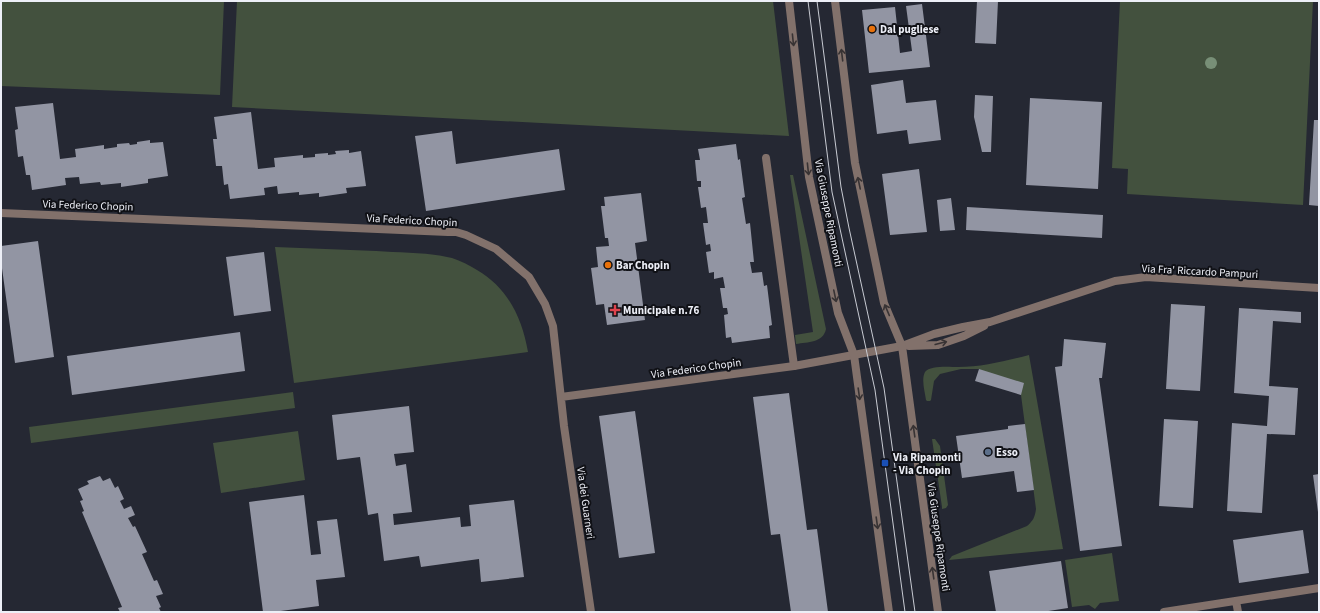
<svg xmlns="http://www.w3.org/2000/svg" width="1320" height="613" viewBox="0 0 1320 613" font-family="'Source Sans 3',sans-serif">
	<rect width="100%" height="100%" fill="#252833"/>
	<path fill="#43513e" d="M1,1H224L220,95L1,86Z
		M237,1H773L789,136L232,107Z
		M1120,1H1313L1303,205L1127,194L1128,169L1112,168Z
		M790,175H793L826,329C823,343 808,342 796,344L795,335L813,332Z
		M275,247C309,248 342,250 376,251C401,253 427,252 452,258C461,261 469,265 477,270C508,288 522,318 528,352L294,383Z
		M1029,355L1063,549L949,560L952,556L1027,526C1033,521 1035,517 1036,509L1021,395L979,369H961L940,374L934,381L931,400L930,401H927L926,400C925,392 921,380 925,372C930,365 950,367 958,367C982,367 1005,361 1029,355Z
		M293,392L295,408L31,443L29,427Z
		M298,431L305,480L221,493L213,443Z
		M932,439H935L940,446L948,505L946,508L942,509V507Z
		M1112,553L1119,601L1100,603L1095,609L1089,605L1072,607L1065,560Z"/>
	<path fill="#9295a3" d="M977,1H998L996,44L975,43Z
		M922,4L930,67L869,73L862,10L895,7L900,53L912,51L906,6Z
		M903,80L906,103L936,100L941,140L909,144L907,130L877,134L871,85Z
		M975,95L993,96L991,152H982L974,117Z
		M1030,98L1102,102L1098,189L1026,185Z
		M53,103L60,159L76,157L75,149L104,145V149L117,147V144L129,143L130,145L137,144V142L150,140V143L163,142L168,176L148,179V183L121,187V183L101,185L100,182L80,184L79,177L65,178L66,185L32,190L30,175H26L23,156L18,157L15,130L18,129L15,107Z
		M251,112L258,169L275,167L274,158L303,155V158L315,157V154L328,153V155L336,154L335,151L349,150V153L361,151L366,186L346,188L347,193L319,197V193L299,195V192L278,194L277,186L264,188L265,195L230,199L228,184L224,185L222,166H216L213,139H217L214,117Z
		M1314,120H1319V206L1309,205Z
		M452,131L456,164L559,149L565,190L426,211L415,136Z
		M736,144L738,160L740,159L745,197L742,198L746,224L750,223L754,262H750L752,273L762,272L764,286L767,285L772,325L769,326L770,338L732,343L731,337L726,338L724,315L728,314L727,308H723L720,288H725L723,277L714,279V272L709,273L706,252L711,251L710,244L706,245L703,223H708L706,207L701,208L698,187H701V181H697L695,160H700L698,149Z
		M919,169L927,232L890,235L882,174Z
		M641,193L647,241L635,243L645,320L607,325L604,304L596,305L591,268L598,267L596,247L609,246L608,238H605L601,206H605L604,197Z
		M951,198L955,230L940,231L937,200Z
		M967,207L1103,215L1102,238L966,230Z
		M38,241L54,357L15,363L1,261V246Z
		M264,252L271,311L234,316L226,257Z
		M1171,304L1205,306L1200,391L1166,389Z
		M1239,308L1301,312V323L1273,321L1269,386L1298,388L1295,435L1267,434L1262,513L1227,511L1232,423L1267,426L1269,396L1234,393Z
		M240,332L245,371L72,395L67,356Z
		M1064,339L1106,343L1102,378H1099L1122,546L1080,551L1055,367L1062,366Z
		M979,369L1024,383L1021,395L975,381Z
		M789,393L807,530L817,529L828,612H791L780,534L771,535L753,397Z
		M409,406L414,452L394,454L396,466L406,464L412,512L393,514L394,525L460,517L461,527L471,526L469,505L514,500L524,577L481,582L479,559L421,567L419,556L384,561L378,513L368,515L360,457L337,460L332,415Z
		M635,411L655,553L619,558L599,416Z
		M1164,419L1198,421L1193,508L1159,506Z
		M1025,424L1034,490L1017,492L1014,471L962,478L956,436L1008,429V426Z
		M1319,474V512H1318L1313,475Z
		M100,476L103,481L110,478L115,488L118,486L124,499L120,501L124,509L131,506L135,515L128,518L133,527L135,526L147,552L142,554L154,581L157,580L163,594L156,596L161,607L159,608L161,612H120L118,608L122,607L82,512L84,511L80,501L83,500L78,489L89,484L87,481Z
		M304,495L311,555L321,554L317,521L337,519L345,577L316,580L319,606L273,612H263L249,502Z
		M1303,530L1309,573L1239,583L1233,540Z
		M1061,561L1068,608L1042,612H996L989,571Z"/>
	<g fill="none" stroke-linecap="round" stroke-linejoin="round">
		<path stroke="#82716b" stroke-width="8" d="M766,158L794,366"/>
		<path stroke="#82716b" stroke-width="8" d="M1,213L448,232H456L466,235L496,249L529,277L545,304L553,326L564,426L591,612
			M909,346L938,345L964,336L984,326
			M561,397L794,366L902,346L934,334L963,327L990,322L1115,281L1146,277L1319,288
			M1236,601L1238,612
			M1164,612L1319,588"/>
		<path stroke="#82716b" stroke-width="8" d="M789,1L809,177L838,313L854,355L889,612
			M835,1L855,163L884,303L902,346L938,612"/>
		<path stroke="#c8cbd3" stroke-width="1" d="M808,1L832,192L875,390L905,612
			M817,1L841,187L849,228L884,388L915,612"/>
	</g>
	<circle fill="#788f77" cx="1211" cy="63" r="6"/>
	<defs><path id="oneway-shaft" d="M-6 0H5M1.5-3L5.5 0L1.5 3" fill="none" stroke-width="1.6" stroke-linecap="round" stroke-linejoin="round"/></defs>
	<g stroke="#383334">
		<use href="#oneway-shaft" transform="translate(793 40) rotate(84)"/>
		<use href="#oneway-shaft" transform="translate(842 55) rotate(-97)"/>
		<use href="#oneway-shaft" transform="translate(808 169) rotate(84)"/>
		<use href="#oneway-shaft" transform="translate(859 183) rotate(-102)"/>
		<use href="#oneway-shaft" transform="translate(835 296) rotate(78)"/>
		<use href="#oneway-shaft" transform="translate(887 310) rotate(-113)"/>
		<use href="#oneway-shaft" transform="translate(941 343) rotate(-14)"/>
		<use href="#oneway-shaft" transform="translate(859 394) rotate(82)"/>
		<use href="#oneway-shaft" transform="translate(914 431) rotate(-98)"/>
		<use href="#oneway-shaft" transform="translate(877 523) rotate(82)"/>
		<use href="#oneway-shaft" transform="translate(933 573) rotate(-98)"/>
	</g>
	<g fill="#e8710a" stroke="#101116" stroke-width="1.5">
		<circle cx="872" cy="29" r="4"/>
		<circle cx="608" cy="265" r="4"/>
	</g>
	<path fill="#e0444e" stroke="#101116" stroke-width="1.5" d="M613 304h4v4h4v4h-4v4h-4v-4h-4v-4h4z"/>
	<circle fill="#5c6f8a" stroke="#101116" stroke-width="1.5" cx="988" cy="452" r="4"/>
	<rect fill="#1a4fb4" stroke="#101116" stroke-width="1.5" x="881" y="459" width="8" height="8" rx="2"/>
	<g text-anchor="middle" stroke-width="4" stroke-linejoin="round" paint-order="stroke">
		<g font-size="11" font-weight="bold" fill="#edeff7" stroke="#101116" text-anchor="start">
			<text x="880" y="33">Dal pugliese</text>
			<text x="616" y="269">Bar Chopin</text>
			<text x="623" y="314">Municipale n.76</text>
			<text x="996" y="456">Esso</text>
			<text x="893" y="461">Via Ripamonti<tspan x="893" dy="13">- Via Chopin</tspan></text>
		</g>
		<g font-size="11" fill="#edeff7" stroke="#101116">
			<text transform="translate(88 205) rotate(2)" y="4">Via Federico Chopin</text>
			<text transform="translate(829 213) rotate(79)" y="4">Via Giuseppe Ripamonti</text>
			<text transform="translate(412 220) rotate(3)" y="4">Via Federico Chopin</text>
			<text transform="translate(1200 271) rotate(3)" y="4">Via Fra' Riccardo Pampuri</text>
			<text transform="translate(696 368) rotate(-8)" y="4">Via Federico Chopin</text>
			<text transform="translate(586 503) rotate(82)" y="4">Via dei Guarneri</text>
			<text transform="translate(939 537) rotate(82)" y="4">Via Giuseppe Ripamonti</text>
		</g>
	</g>
	<rect width="1320" height="613" fill="none" stroke="#edeff7" stroke-width="4"/>
</svg>
